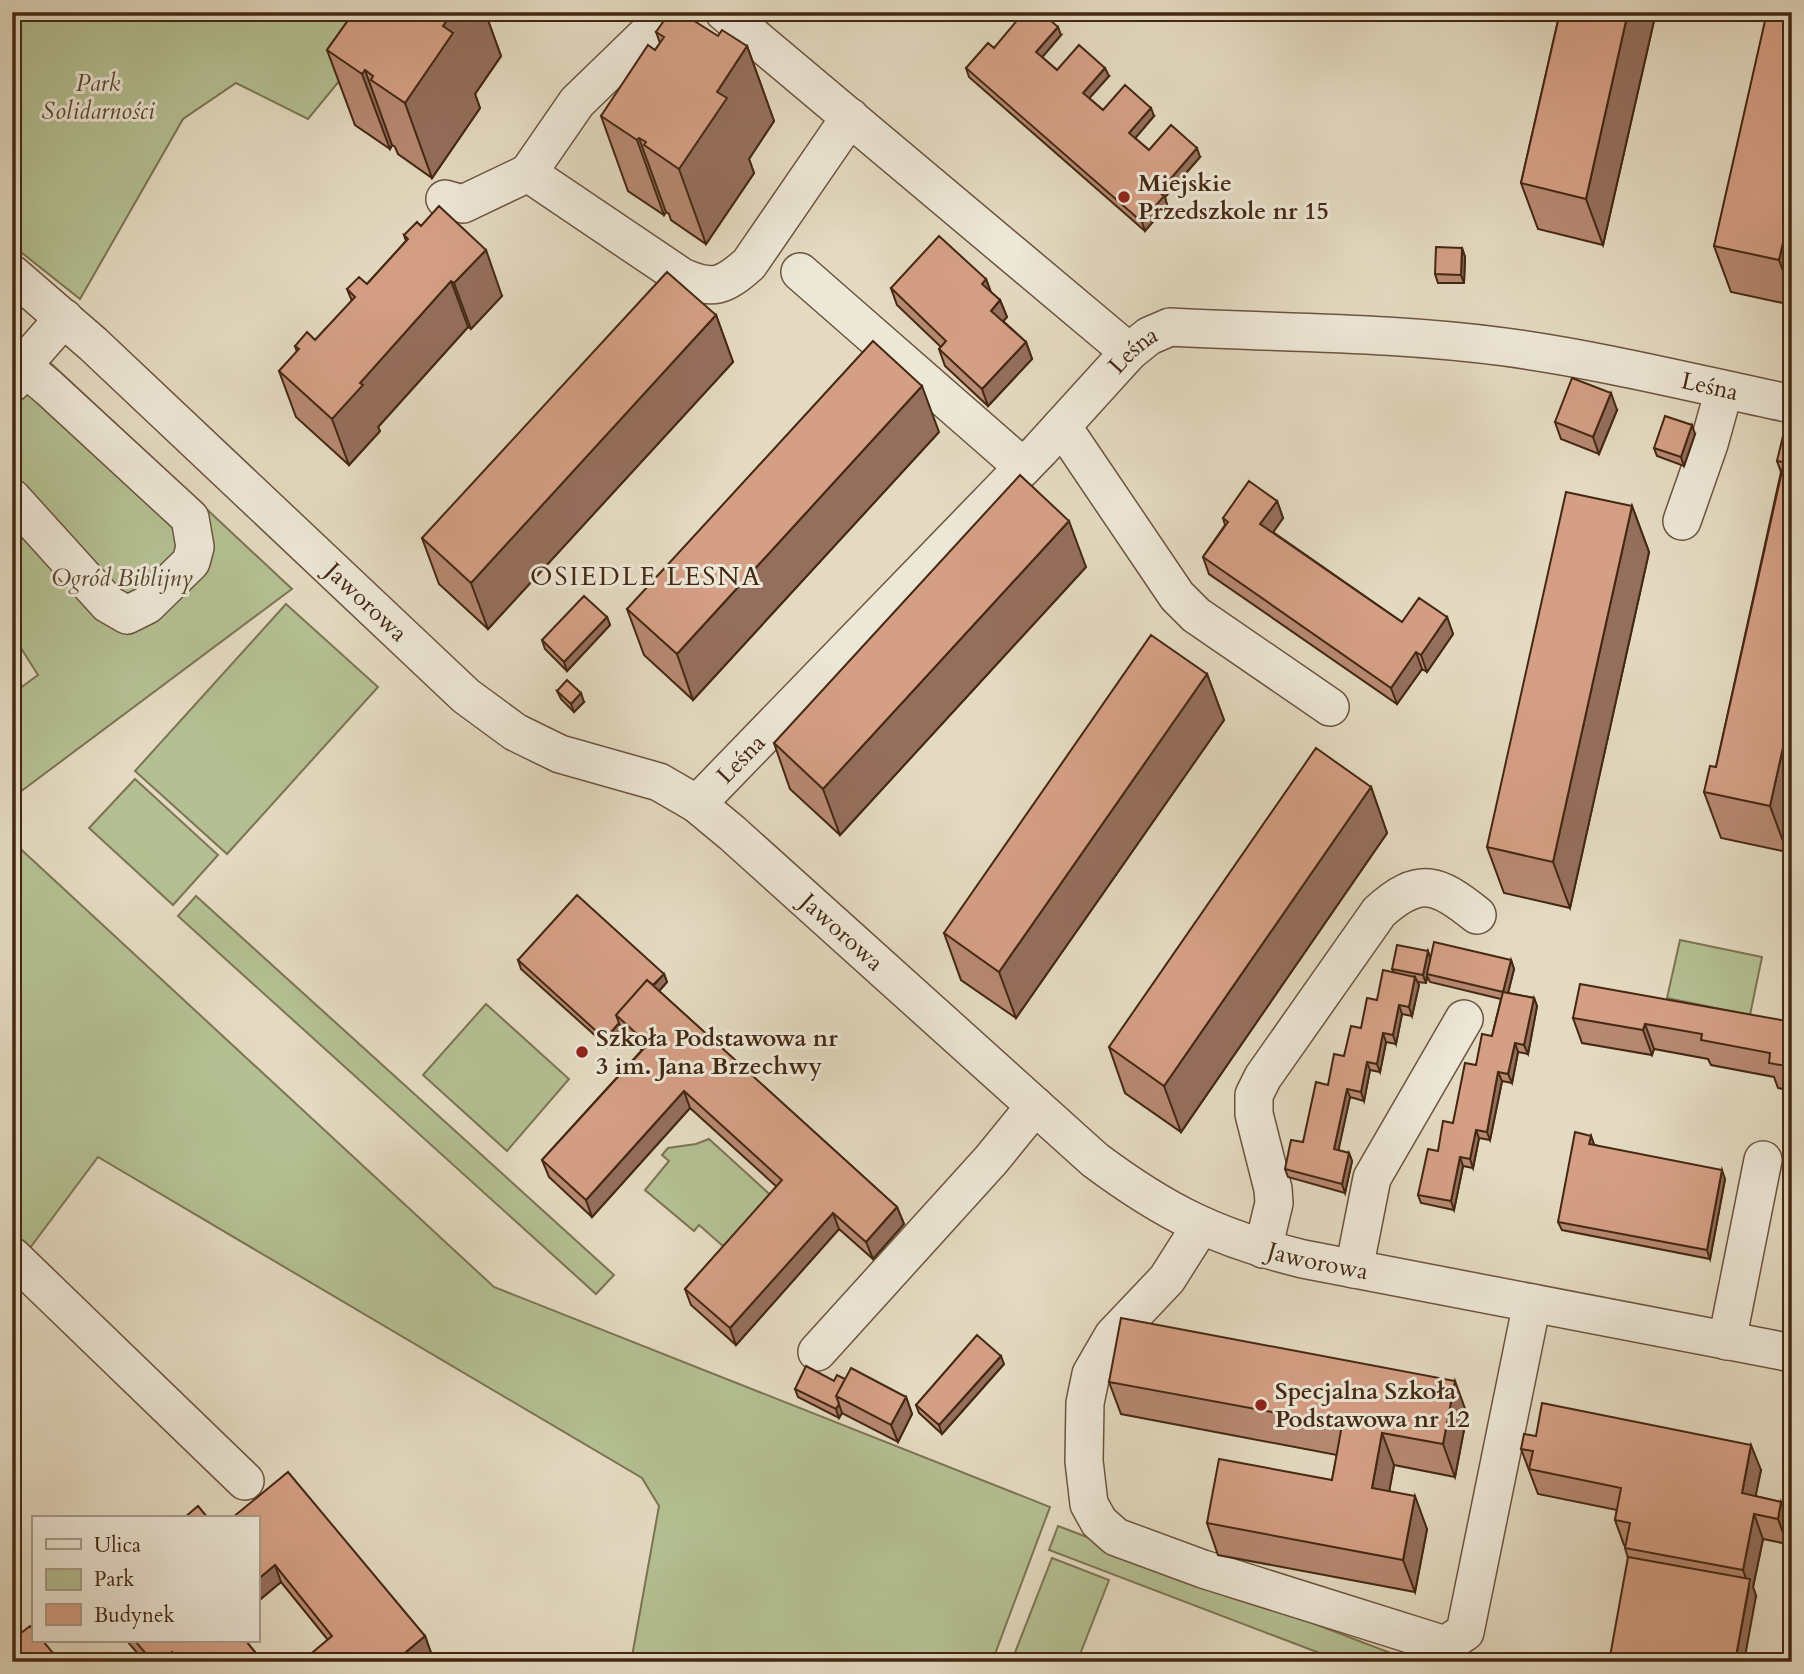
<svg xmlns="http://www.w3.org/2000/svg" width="1804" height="1674" viewBox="0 0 1804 1674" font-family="Cardo,serif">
	<rect width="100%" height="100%" fill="#e4dac1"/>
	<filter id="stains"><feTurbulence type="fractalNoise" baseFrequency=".00286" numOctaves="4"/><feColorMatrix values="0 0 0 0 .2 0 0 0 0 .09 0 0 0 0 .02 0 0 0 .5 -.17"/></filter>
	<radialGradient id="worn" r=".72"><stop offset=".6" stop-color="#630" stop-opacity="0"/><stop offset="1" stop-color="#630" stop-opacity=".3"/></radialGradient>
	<path fill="#b4c093" stroke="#7c7452" stroke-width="2" d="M12,12H396L308,119L236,83L183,119L80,299L12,245Z
		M12,327L292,589L12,798V694L38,675L12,634Z
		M286,604L378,687L227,854L135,771Z
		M135,779L218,855L173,905L89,828Z
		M12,841L494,1287L1050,1507L992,1662H631L659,1506L642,1478L98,1157L12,1272Z
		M196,896L614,1275L596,1294L178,916Z
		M1680,940L1762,957L1750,1015L1667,998Z
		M486,1004L569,1079L507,1151L423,1075Z
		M709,1139L778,1202L724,1247L699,1225L694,1231L645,1190L669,1161L662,1155L668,1148L696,1144Z
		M1058,1526L1396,1655L1394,1662H1343L1049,1550Z
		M1052,1558L1109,1580L1077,1662H1031L1014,1655Z"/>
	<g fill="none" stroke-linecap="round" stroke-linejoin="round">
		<g stroke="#6c543e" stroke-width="40">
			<g id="minor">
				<path d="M670,12L577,102L528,173L682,277C714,291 724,286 749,264L850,117"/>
				<path d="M724,12L1129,352"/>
				<path d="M445,199L463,204L528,173"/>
				<path d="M800,272L1023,467"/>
				<path id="s1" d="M12,274L93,344L466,696L515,732L560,754L659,782L697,804L732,833L1095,1160C1166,1213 1217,1238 1303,1259L1792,1353"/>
				<path d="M12,357L49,388L190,518L195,547L191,562L147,605L127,615L108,604L12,498"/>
				<path d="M12,383L22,366L64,318"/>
				<path d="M1062,426L1177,596L1196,615L1330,707"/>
				<path d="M1682,521L1709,444L1724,390"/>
				<path id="s2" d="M697,804L1040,450L1129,352L1149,336L1170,327C1281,333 1394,332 1505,347C1601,360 1697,384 1792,404"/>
				<path d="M1200,1227L1167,1279L1113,1336L1091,1374L1085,1403L1084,1461L1089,1504L1099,1522L1116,1537L1203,1569L1445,1645L1465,1632L1532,1303"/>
				<path d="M1263,1249L1274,1203L1273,1189L1254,1114V1095L1263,1077L1379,912C1420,875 1438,884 1477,915"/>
				<path d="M12,1256L245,1481"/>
				<path d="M1354,1269L1372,1178L1464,1019"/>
				<path d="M1727,1341L1763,1160"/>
				<path d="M817,1352L991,1160L1035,1106"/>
			</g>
		</g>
		<use href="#minor" stroke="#ede7d7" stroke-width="37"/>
	</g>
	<path fill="#b78972" stroke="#442812" stroke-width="2" d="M354,12H485L501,56L475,94L480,108L432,178L398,154L395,147L392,145L390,149L355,125L327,50Z
		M1560,12H1656L1603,245L1538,229L1521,183Z
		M1792,12V305L1731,292L1714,246Z
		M656,32L747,46L774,121L749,159L754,173L706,244L671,220L669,214L666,212L664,215L628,191L601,116L655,50L660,43Z
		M1061,35L1042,57L1057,70L1109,76L1089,98L1103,110L1154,116L1135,138L1149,150L1200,157L1165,197L1167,205L1145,231L969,77L966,68L994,48Z
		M404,235L502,296L471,329L468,327L378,427L380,431L349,465L296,417L279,371L297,352L295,346L315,340L352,301L347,289L367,284L406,241Z
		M1462,248L1465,257L1464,283H1438L1435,274Z
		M986,279L991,292L1000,300L1007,317L1003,321L1026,342L1032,359L988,406L945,366L939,349L941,347L897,305L891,288Z
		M716,315L733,362L488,629L439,584L422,538Z
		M1617,410L1599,454L1561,439L1555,422Z
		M939,432L693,700L644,655L627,609Z
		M1695,434L1684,466L1657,456L1654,448Z
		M1792,438V830L1787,852L1721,838L1704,792L1716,767L1781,472L1777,461Z
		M1277,501L1283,518L1273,532L1402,622L1447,617L1453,634L1427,672L1422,669L1397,704L1209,574L1203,557L1225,525L1223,518Z
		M1632,506L1649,552L1570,908L1504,893L1487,847Z
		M1086,567L840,835L790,789L774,743Z
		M607,617L610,625L567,671L545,649L542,640Z
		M1207,674L1224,720L1016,1018L961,980L944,933Z
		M557,691L584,702L574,712L561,699Z
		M1371,787L1387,833L1181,1132L1125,1093L1109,1047Z
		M1428,951L1430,959L1511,960L1514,969L1508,993L1534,998L1537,1006L1528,1054L1518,1052L1512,1083L1502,1081L1490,1140L1479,1138L1473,1168L1463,1166L1454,1210L1421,1203L1418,1195L1438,1151L1453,1123L1476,1065L1492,1036L1501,999L1430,982L1427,976L1426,983L1417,982L1419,985L1412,1016L1402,1014L1396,1044L1386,1042L1380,1072L1370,1070L1364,1101L1350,1097L1338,1150L1349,1153L1352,1161L1345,1193L1288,1177L1285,1169L1303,1142L1328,1085L1394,972L1392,969Z
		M518,960L664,974L667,982L659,991L897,1207L904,1224L873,1259L839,1229L736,1345L691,1305L685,1289L777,1187L690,1108L592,1217L549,1177L542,1160L642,1050L622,1032L608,1047L521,969Z
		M1573,1018L1792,1022V1091L1778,1088L1774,1077L1711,1065L1708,1059L1654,1049L1652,1055L1582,1043Z
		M1591,1136L1594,1145L1725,1179L1710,1259L1562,1230L1558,1222Z
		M1004,1364L942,1434L919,1413L916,1405Z
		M845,1379L906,1397L912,1414L898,1442L842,1413L839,1418L798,1397L795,1389Z
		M1109,1382L1467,1414L1455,1477L1394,1465L1389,1491L1427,1529L1415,1592L1218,1555L1207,1523L1332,1480L1337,1455L1121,1414Z
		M1521,1449L1761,1470L1755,1496L1781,1502L1790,1527L1787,1544L1763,1539L1753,1587L1756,1596L1628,1558L1625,1548L1626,1545H1624L1615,1520L1617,1510L1538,1494Z
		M257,1518L425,1636L431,1653L328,1640L281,1582L257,1602Z
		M127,1641H246L263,1662H145Z"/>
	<path fill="#956f5d" stroke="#442812" stroke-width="2" d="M453,12H485L501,56L475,94L480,108L432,178L405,103L443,26Z
		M1628,12H1656L1603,245L1586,199Z
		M1058,27L1061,35L1039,61L1036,52Z
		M747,46L774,121L749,159L754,173L706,244L679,169L717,92Z
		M1105,68L1109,76L1086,102L1083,93Z
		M365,70L392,145L390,149L362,74Z
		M1151,108L1154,116L1132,142L1129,133Z
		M639,138L666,212L664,215L637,140Z
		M1197,148L1200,157L1165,197L1167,205L1145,231L1142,222L1159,192Z
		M1792,204V295L1779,260Z
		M1462,248L1465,257L1464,283L1461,275Z
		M486,250L502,296L471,329L454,283Z
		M986,279L992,296L982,284Z
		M451,281L468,327L378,427L380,431L349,465L332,419L360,383Z
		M1000,300L1007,317L997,328L991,311Z
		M716,315L733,362L488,629L471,583Z
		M1026,342L1032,359L988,406L982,389Z
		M922,386L939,432L693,700L677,654Z
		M1611,393L1617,410L1599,454L1593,437Z
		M1692,425L1695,434L1684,466L1681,457Z
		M1277,501L1283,518L1267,541L1260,524Z
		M1632,506L1649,552L1570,908L1553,862Z
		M1069,521L1086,567L840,835L823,789Z
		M607,617L610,625L567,671L564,662Z
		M1447,617L1453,634L1427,672L1421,655Z
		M1416,652L1422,669L1397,704L1391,688Z
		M1207,674L1224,720L1016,1018L999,972Z
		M581,693L584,702L574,712L571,704Z
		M1792,707V830L1787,852L1770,806Z
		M1371,787L1387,833L1181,1132L1164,1086Z
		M1428,951L1431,960L1427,974V976L1426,983L1423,975Z
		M1511,960L1514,969L1506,1001L1503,992Z
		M664,974L667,982L628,1026L622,1020Z
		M1415,977L1419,985L1412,1016L1409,1007Z
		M1534,998L1537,1006L1528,1054L1524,1045Z
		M1399,1005L1402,1014L1396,1044L1393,1035Z
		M619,1023L622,1032L608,1047L605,1039Z
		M1645,1024L1654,1049L1652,1055L1643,1030Z
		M1383,1033L1386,1042L1380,1072L1377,1064Z
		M1515,1043L1518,1052L1512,1083L1508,1074Z
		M1367,1062L1370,1070L1364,1101L1361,1092Z
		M1498,1072L1502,1081L1490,1140L1487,1132Z
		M1347,1089L1350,1097L1337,1157L1334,1149Z
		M684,1091L690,1108L592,1217L586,1200Z
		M1476,1130L1479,1138L1473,1168L1470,1159Z
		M1591,1136L1594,1144L1592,1153L1589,1144Z
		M1349,1153L1352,1161L1345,1193L1342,1184Z
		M1460,1157L1463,1166L1454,1210L1451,1201Z
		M1722,1170L1725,1179L1710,1259L1707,1250Z
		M897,1207L904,1224L873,1259L866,1242Z
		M833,1213L839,1229L736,1345L730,1328Z
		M1001,1356L1004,1364L942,1434L939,1425Z
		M1455,1381L1467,1414L1455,1477L1443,1444Z
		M906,1397L912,1414L898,1442L891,1425Z
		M839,1404L842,1413L839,1418L836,1409Z
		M1382,1433L1394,1465L1384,1520L1372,1488Z
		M1751,1445L1761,1470L1751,1518L1742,1493Z
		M1415,1496L1427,1529L1415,1592L1403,1560Z
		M1781,1502L1790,1527L1787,1544L1778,1519Z
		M1754,1514L1763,1539L1753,1587L1756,1596L1744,1662H1735L1749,1587L1743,1570Z
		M275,1565L281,1582L257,1602V1580Z
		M425,1636L431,1653L420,1662H394Z
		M172,1652L176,1662H160Z
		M53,1653L56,1661L42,1662Z"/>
	<path fill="#d59f85" stroke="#442812" stroke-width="2" d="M354,12H453L443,26L453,33L405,103L371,80L373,76L365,70L362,74L327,50Z
		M670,12H680L718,36L722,30L747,46L717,92L727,98L679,169L644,145L646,142L639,138L637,140L601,116L648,45L655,50L664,37L656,32Z
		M1024,12H1041L1058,27L1036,52L1057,70L1079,45L1105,68L1083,93L1103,110L1125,85L1151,108L1129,133L1149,150L1171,125L1197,148L1159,192L1164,196L1142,222L966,68L988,43L994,48Z
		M1560,12H1628L1586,199L1521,183Z
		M1767,12H1792V204L1779,260L1714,246Z
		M439,206L486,250L454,283L451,281L360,383L363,385L332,419L279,371L299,349L295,346L307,332L315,340L355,297L347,289L359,277L367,284L408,239L404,235L417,222L421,226Z
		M939,236L986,279L982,284L1000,300L991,311L1026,342L982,389L939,349L946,341L891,288Z
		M1436,247L1462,248L1461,275L1435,274Z
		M667,272L716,315L471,583L422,538Z
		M873,341L922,386L677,654L627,609Z
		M1572,378L1611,393L1593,437L1555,422Z
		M1665,416L1692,425L1681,457L1654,448Z
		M1783,436L1792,438V707L1770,806L1704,792L1710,766L1716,767L1784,462L1777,461Z
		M1020,475L1069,521L823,789L774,743Z
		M1249,481L1277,501L1260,524L1402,622L1419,598L1447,617L1421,655L1416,652L1391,688L1203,557L1228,522L1223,518Z
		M1566,492L1632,506L1553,862L1487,847Z
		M584,596L607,617L564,662L542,640Z
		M1151,635L1207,674L999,972L944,933Z
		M567,680L581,693L571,704L557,691Z
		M1316,748L1371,787L1164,1086L1109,1047Z
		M577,895L664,974L653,985L647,980L616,1015L619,1023L605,1039L518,960Z
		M1434,942L1511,960L1503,992L1427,974Z
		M1397,945L1428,951L1423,975L1392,969Z
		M1383,970L1415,977L1409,1007L1399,1005L1393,1035L1383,1033L1377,1064L1367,1062L1361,1092L1347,1089L1334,1149L1349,1153L1342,1184L1285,1169L1291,1140L1303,1142L1316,1082L1328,1085L1334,1054L1344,1056L1351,1026L1361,1028L1367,998L1377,1000Z
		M647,980L897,1207L866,1242L833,1213L730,1328L685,1289L782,1180L684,1091L586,1200L542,1160L648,1044L616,1015Z
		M1580,984L1792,1022V1067L1769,1063L1770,1053L1701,1040L1702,1034L1645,1024L1643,1030L1573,1018Z
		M1503,992L1534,998L1524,1045L1515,1043L1508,1074L1498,1072L1487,1132L1476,1130L1470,1159L1460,1157L1451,1201L1418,1195L1428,1149L1438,1151L1443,1121L1453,1123L1465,1063L1476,1065L1482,1034L1492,1036Z
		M1575,1132L1591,1136L1589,1144L1722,1170L1707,1250L1558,1222Z
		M1121,1318L1455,1381L1443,1444L1382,1433L1372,1488L1415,1496L1403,1560L1207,1523L1219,1459L1332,1480L1342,1425L1109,1382Z
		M977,1335L1001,1356L939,1425L916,1405Z
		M806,1366L834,1381L837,1375L845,1379L836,1396L839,1404L836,1409L795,1389Z
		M851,1368L906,1397L891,1425L836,1396Z
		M1542,1403L1751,1445L1742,1493L1781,1502L1778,1519L1754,1514L1743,1570L1625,1548L1630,1523L1615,1520L1621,1488L1529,1469L1533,1451L1521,1449L1524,1434L1536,1436Z
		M288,1472L425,1636L394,1662H301L332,1636L275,1565L257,1580V1518H232Z
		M198,1506L208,1518H184Z
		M1628,1557L1750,1579L1735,1662H1609Z
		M30,1626L33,1629V1641H43L53,1653L42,1662H15L12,1659V1640Z
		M135,1641H246L263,1662H180L172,1652L160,1662H153Z
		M1396,1655L1414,1660V1662H1394Z"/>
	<g fill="#8f2418" stroke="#ede7d7" stroke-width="2.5">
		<circle cx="1124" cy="197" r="7"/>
		<circle cx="582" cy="1052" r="7"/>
		<circle cx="1261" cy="1405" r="7"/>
	</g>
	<g text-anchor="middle" stroke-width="6" stroke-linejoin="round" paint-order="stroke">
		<g font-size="24" font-style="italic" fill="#5a462c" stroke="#ede7d7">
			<text x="98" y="91">Park<tspan x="98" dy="28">Solidarności</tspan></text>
			<text x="122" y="586">Ogród Biblijny</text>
		</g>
		<g font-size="24" font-weight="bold" fill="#442812" stroke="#ede7d7" text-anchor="start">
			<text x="1138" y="191">Miejskie<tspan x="1138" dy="28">Przedszkole nr 15</tspan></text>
			<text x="596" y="1046">Szkoła Podstawowa nr<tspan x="596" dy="28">3 im. Jana Brzechwy</tspan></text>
			<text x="1275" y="1399">Specjalna Szkoła<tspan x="1275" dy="28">Podstawowa nr 12</tspan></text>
		</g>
		<g font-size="24" fill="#442812" stroke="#ede7d7">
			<text dy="8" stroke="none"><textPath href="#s2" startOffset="630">Leśna</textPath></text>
			<text dy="8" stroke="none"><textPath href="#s2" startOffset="1218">Leśna</textPath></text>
			<text dy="8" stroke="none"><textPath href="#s1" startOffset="483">Jaworowa</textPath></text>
			<text dy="8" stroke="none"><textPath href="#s2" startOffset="63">Leśna</textPath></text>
			<text dy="8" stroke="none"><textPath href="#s1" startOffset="1071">Jaworowa</textPath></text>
			<text dy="8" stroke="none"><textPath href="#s1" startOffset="1659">Jaworowa</textPath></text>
		</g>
		<g font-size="26" letter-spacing="2" fill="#442812" stroke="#ede7d7">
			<text x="646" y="585">OSIEDLE LESNA</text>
		</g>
	</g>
	<rect width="1804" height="1674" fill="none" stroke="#e4dac1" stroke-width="42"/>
	<rect x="14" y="14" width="1776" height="1646" fill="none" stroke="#442812" stroke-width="3.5"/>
	<rect x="21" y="21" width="1762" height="1632" fill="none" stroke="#442812" stroke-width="2"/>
	<rect x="32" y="1516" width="228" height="126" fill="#ede7d7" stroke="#a99b88" stroke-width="2"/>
	<rect x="46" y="1539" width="35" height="10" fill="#ede7d7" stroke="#a99b88" stroke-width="2"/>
	<text x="94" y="1552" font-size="21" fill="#442812">Ulica</text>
	<rect x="46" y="1569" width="35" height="21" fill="#b4c093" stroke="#a99b88" stroke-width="2"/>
	<text x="94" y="1586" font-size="21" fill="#442812">Park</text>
	<rect x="46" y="1604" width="35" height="21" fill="#d59f85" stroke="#a99b88" stroke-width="2"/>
	<text x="94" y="1622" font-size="21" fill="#442812">Budynek</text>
	<rect width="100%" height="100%" filter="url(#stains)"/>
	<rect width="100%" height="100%" fill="url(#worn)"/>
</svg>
